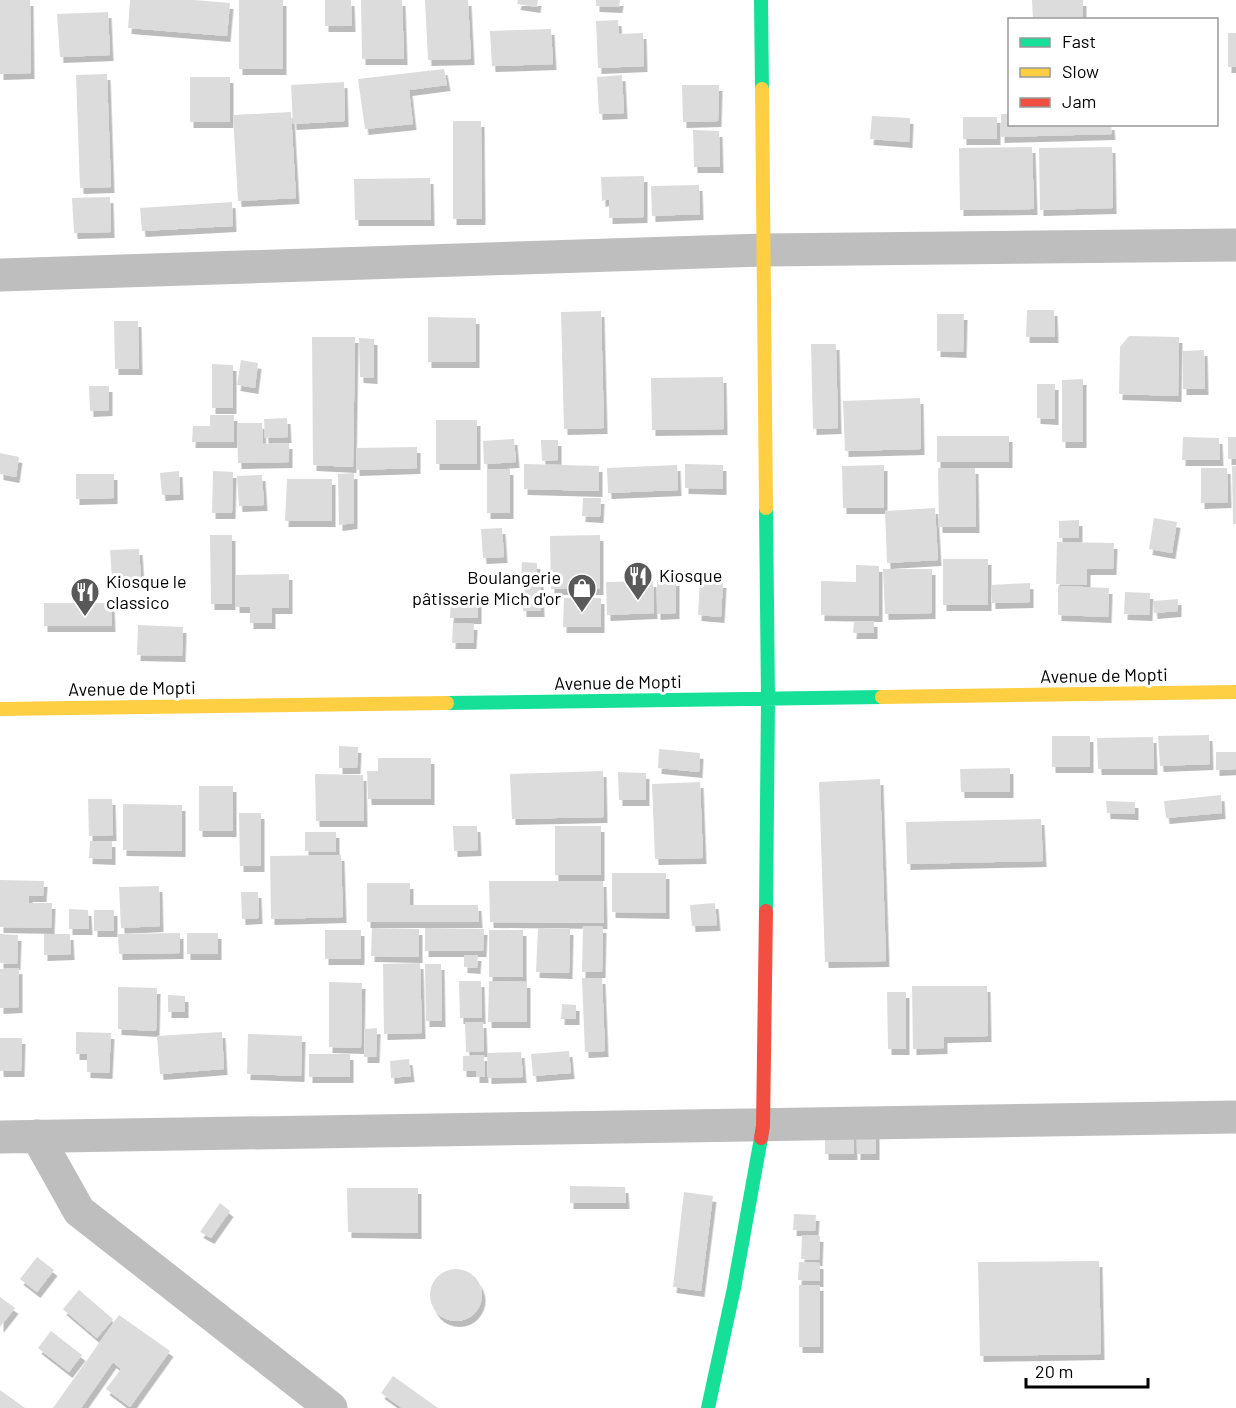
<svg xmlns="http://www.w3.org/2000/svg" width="1236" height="1408" viewBox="0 0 1236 1408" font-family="Barlow,sans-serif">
	<defs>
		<filter id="shadow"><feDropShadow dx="3.5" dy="6" stdDeviation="0" flood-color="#0004"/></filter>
	</defs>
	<rect width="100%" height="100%" fill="#fff"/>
	<path fill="#dcdcdc" filter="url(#shadow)" d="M0,0H30L31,73L0,74Z
		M130,0H194L230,3L227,36L128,28Z
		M239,0H283V69H239Z
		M325,0H351L352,26H325Z
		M361,0H402L404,59H362Z
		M425,0H468L471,59L428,60Z
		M518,0H538L537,7L517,4Z
		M596,0H620L619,7L596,6Z
		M1032,0H1083V19L1033,20Z
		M108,12L110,55L60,57L57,14Z
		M618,20L619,34L643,33L644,66L598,68L596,21Z
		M551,29L553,64L492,66L490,31Z
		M1228,33H1236V67H1228Z
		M444,69L447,85L409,90L413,124L365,129L358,79Z
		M107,74L111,187L80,188L76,75Z
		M622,75L624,113L599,114L597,77Z
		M190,77H230V122H190Z
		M344,82L345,121L293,124L291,85Z
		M682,85H719L718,121L683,122Z
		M291,112L296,198L238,201L233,115Z
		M1001,114H1010V124H1111L1112,134L1001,137Z
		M872,116L910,118L909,142L870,139Z
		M963,117H997V139H963Z
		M453,121H481L482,219H453Z
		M693,130L719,131L720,167H694Z
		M1032,147L1034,209L960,210L959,148Z
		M1112,147L1113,208L1040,210L1039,148Z
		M644,176V217L609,218V199L602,201L601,177Z
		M430,178L431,220H355L354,179Z
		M699,185L700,214L652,216L651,186Z
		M110,197L111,232L74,233L72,198Z
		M232,202L233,226L142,231L140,208Z
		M1027,310H1054L1055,337H1026Z
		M601,311L604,428L564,429L561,312Z
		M937,314H964L963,352L937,351Z
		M428,317L476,318V362H428Z
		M114,321H138L139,369H115Z
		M1129,336L1179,337L1178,396L1119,394L1120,347Z
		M312,337H355L353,467L313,465Z
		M359,338L374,339V378L360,377Z
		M811,344H836L838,428L813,429Z
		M1204,350L1205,389H1183V351Z
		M241,360L258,363L255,388L237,385Z
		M212,364L233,365V408H212Z
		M723,377L724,429L652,430L651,378Z
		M1083,379V442H1062V380Z
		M1037,384H1055V419L1037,418Z
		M89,386H109V410L90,411Z
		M920,398L921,449L845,451L843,401Z
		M210,415H234V442H192L193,426H210Z
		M287,418L288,437L265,438L264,419Z
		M436,420H477V464H436Z
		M237,423H262L263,444L289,443V462L238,463Z
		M937,436H1009V462H937Z
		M1183,437L1219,438L1220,460H1182Z
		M1228,437H1236V459H1228Z
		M514,439L516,462L484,464L483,441Z
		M541,440H558V460L542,461Z
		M417,447V468L356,470V448Z
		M0,453L19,457L16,477L0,474Z
		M524,464L599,466V491L524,489Z
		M685,464L723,465V489L685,488Z
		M677,465L678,490L608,493L607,468Z
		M884,465V508H843L842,466Z
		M1232,466H1236V524H1233Z
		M938,468H975L976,527H939Z
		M1201,468H1227L1228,502L1201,503Z
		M487,469H510V513H487Z
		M179,471L180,494L162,495L160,473Z
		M213,471L233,472L232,513H212Z
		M354,473V523L339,525L338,474Z
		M76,474H114V498L76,499Z
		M262,475L264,505L239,506L237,476Z
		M287,479H332V521H285Z
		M583,498H601L600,517L582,516Z
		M935,508L938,560L887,563L885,511Z
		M1154,518L1177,522L1172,553L1149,549Z
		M1079,520V538H1059V521Z
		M502,528L504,557L483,558L481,529Z
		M210,535H232V604H211Z
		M600,535V589H551L550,536Z
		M1057,542L1114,543L1113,569H1087V585L1056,584Z
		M139,549L141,579L112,578L110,550Z
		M943,559H988V605H943Z
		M522,562L537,563V580L521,578Z
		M856,565L879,566V616L821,615V581L856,582Z
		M883,569H932V613L885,614Z
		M289,574V608H272V623H250V607H236V575Z
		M657,580H676V613L657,614Z
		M540,581L541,611H523L522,582Z
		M653,581L654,613L607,615L606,582Z
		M700,581L723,582L721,617L698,615Z
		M1030,583V602L992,603L991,585Z
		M1058,586L1109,588L1108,617L1058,615Z
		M1125,592L1150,593L1149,615L1124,614Z
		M564,598H601V627H563Z
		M451,599H478V618H450Z
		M1178,599V611L1154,613L1153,601Z
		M44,603H111L112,626H44Z
		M854,621H874V633H853Z
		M453,623L474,624L473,643H452Z
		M138,625L183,627L182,656L137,655Z
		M1209,735L1210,764L1160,766L1158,736Z
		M1052,736H1090V767H1052Z
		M1153,737L1154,769H1098L1097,738Z
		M339,746L358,747L357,768H339Z
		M659,749L700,753L699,772L658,768Z
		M1216,752H1236V769L1216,770Z
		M378,758H431V799H368L367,771H378Z
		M1010,768V792H961L960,769Z
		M603,771L604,817L512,819L510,774Z
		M618,772L646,773V800H619Z
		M315,774L363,775L364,821H316Z
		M880,779L886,961L825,962L819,782Z
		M700,782L703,858L655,859L652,784Z
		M199,786H233V831H199Z
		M1221,795L1222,813L1166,818L1164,801Z
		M88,799H112L113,835L89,836Z
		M1106,801L1135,802V814L1107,813Z
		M123,804L182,805V851L123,850Z
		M239,813H261V866H240Z
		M1041,819L1043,861L907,864L906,822Z
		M453,826H477L478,850L454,851Z
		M555,826H601V875H555Z
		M305,832H336V852L305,851Z
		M90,841H112V859L89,858Z
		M341,855L343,917L271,919L270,856Z
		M612,873H666V913L612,912Z
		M0,880L44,881L43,896H29V903H52L51,928L0,927Z
		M489,881H603L604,923L490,922Z
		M367,883H410V905H478L479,922H367Z
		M159,886L160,926L121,928L119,887Z
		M241,892H258L259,918L242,919Z
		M715,903L717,925L692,926L690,905Z
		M69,909L88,910L89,929H69Z
		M94,910H114V931H94Z
		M583,926L603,927L602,972H582Z
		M372,928L419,929V957L371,956Z
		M425,928L484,929L483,951H425Z
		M538,928L570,929L569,973L536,972Z
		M325,930H361V959H325Z
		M489,930H523V977H489Z
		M180,933V953L119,954L118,934Z
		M187,933H218V954H187Z
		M0,934L18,935L17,964L0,963Z
		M44,934H70L71,954L44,955Z
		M464,955H478L477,968L464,967Z
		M420,963L422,1033L384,1034L383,964Z
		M425,964H441L442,1021H426Z
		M19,968V1007L0,1008V969Z
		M582,978H602L605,1051L585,1052Z
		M459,981H481L482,1018H460Z
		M489,981L527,982V1022H488Z
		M329,982L362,983L361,1048L329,1047Z
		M912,986H987L988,1036L944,1037V1048L913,1049Z
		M118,987L157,988L156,1031L118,1029Z
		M887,992H906V1049H888Z
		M168,995L185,996V1012H168Z
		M562,1004L576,1005V1019H561Z
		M465,1022H483L484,1051L466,1052Z
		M377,1028L376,1057H364L365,1029Z
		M76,1032L111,1033L109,1073L87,1072V1054H76Z
		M222,1032L224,1069L160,1074L157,1036Z
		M248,1034L302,1036L301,1076L247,1074Z
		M0,1038H22L21,1071H0Z
		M569,1051L571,1073L533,1076L531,1054Z
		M521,1052L523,1077L488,1078L487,1053Z
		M309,1054H350V1077H309Z
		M484,1055L485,1077H476V1071H463V1056Z
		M409,1059L411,1076L391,1078L390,1061Z
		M825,1130H853L854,1154H825Z
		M857,1131H876V1154H857Z
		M570,1186L625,1187L626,1203H570Z
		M347,1188H418V1233L348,1232Z
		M684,1192L713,1196L701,1291L673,1287Z
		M220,1203L230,1211L211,1238L200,1232Z
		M794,1214L816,1215L815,1231L793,1230Z
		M802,1235L820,1236L819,1260L801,1259Z
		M37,1257L54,1270L37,1292L20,1279Z
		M1099,1261L1101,1354L980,1356L978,1262Z
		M799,1262L820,1263V1281L798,1280Z
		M430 1295a26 26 0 1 1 52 0a26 26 0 1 1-52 0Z
		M799,1285H820V1347H799Z
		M79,1290L113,1319L97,1338L63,1309Z
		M0,1297L15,1308L0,1327Z
		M119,1315L170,1351L130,1407L106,1389L121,1369L113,1362L81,1408H53Z
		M51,1331L82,1355L69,1372L38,1348Z
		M393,1376L438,1408H402L381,1393Z
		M0,1390L25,1408H0Z"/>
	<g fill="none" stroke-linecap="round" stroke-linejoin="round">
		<path stroke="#bebebe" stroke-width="33" d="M0,275L764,250L1236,245
			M37,1136L79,1211L331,1408
			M0,1137L1236,1117"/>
		<path stroke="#16e098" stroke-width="14" d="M761,0L762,89
			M447,703L882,697
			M766,911L768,699L766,508
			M708,1408L734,1288L761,1138"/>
		<path stroke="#ffcf43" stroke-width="14" d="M762,89L766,508
			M882,697L1236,692
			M0,709L447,703"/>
		<path stroke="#f24e42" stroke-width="14" d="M761,1138L763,1126L766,911"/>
	</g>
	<defs>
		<g id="restaurant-pin" transform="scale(1.5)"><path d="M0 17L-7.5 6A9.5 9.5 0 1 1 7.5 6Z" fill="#595959" stroke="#fff"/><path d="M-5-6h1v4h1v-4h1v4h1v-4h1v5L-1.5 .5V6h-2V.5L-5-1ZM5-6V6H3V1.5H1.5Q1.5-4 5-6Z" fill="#fff"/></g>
		<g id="shop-pin" transform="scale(1.5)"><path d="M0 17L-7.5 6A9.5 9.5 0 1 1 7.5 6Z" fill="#595959" stroke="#fff"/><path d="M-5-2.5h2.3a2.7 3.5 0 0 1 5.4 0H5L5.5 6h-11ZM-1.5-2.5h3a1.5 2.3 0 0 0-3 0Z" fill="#fff"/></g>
	</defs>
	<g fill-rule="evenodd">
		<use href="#restaurant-pin" x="638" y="576"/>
		<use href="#shop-pin" x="582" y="588"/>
		<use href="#restaurant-pin" x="85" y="592"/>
	</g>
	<g text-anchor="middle" stroke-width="6" stroke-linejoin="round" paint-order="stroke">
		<g font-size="18" fill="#000" stroke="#fff" text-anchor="start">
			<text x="659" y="582">Kiosque</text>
			<text x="561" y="584" text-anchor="end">Boulangerie<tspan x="561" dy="21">pâtisserie Mich d'or</tspan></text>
			<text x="106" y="588">Kiosque le<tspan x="106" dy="21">classico</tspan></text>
		</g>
		<g font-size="18" fill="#000" stroke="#fff">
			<text transform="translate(1104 676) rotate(-1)" y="6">Avenue de Mopti</text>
			<text transform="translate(618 683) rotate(-1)" y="6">Avenue de Mopti</text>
			<text transform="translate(132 689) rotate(-1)" y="6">Avenue de Mopti</text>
		</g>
	</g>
	<rect x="1008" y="18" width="210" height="108" fill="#ffffff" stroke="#999999" stroke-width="1.5"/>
	<rect x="1020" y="38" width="30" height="9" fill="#16e098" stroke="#999999" stroke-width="1.5"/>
	<text x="1062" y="48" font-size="18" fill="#000000">Fast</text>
	<rect x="1020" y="68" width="30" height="9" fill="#ffcf43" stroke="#999999" stroke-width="1.5"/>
	<text x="1062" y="78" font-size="18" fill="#000000">Slow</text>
	<rect x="1020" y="98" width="30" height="9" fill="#f24e42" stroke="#999999" stroke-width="1.5"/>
	<text x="1062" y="108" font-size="18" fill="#000000">Jam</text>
	<path d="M1026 1378v9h122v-9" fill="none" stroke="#000000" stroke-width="3"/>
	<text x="1035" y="1378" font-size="18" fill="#000000" stroke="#ffffff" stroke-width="4.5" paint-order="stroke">20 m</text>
</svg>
